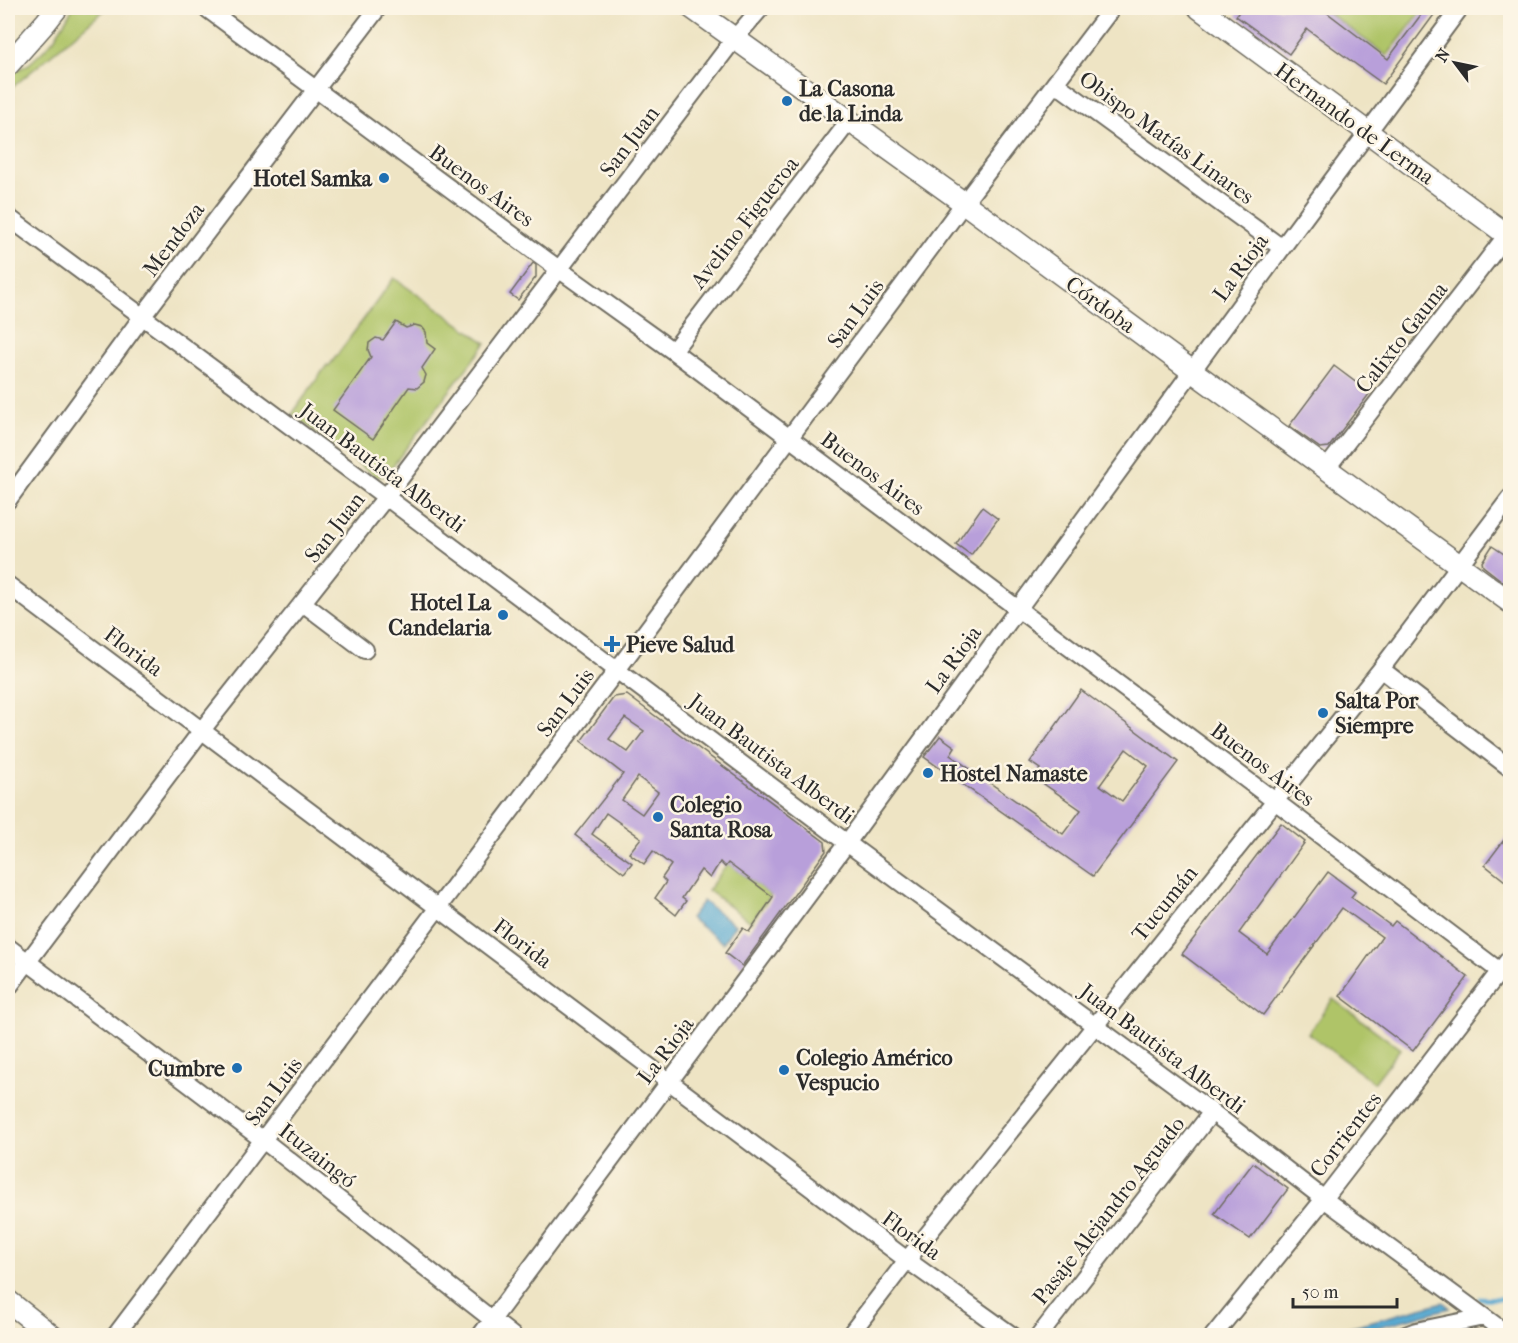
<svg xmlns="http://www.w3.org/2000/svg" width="1518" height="1343" viewBox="0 0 1518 1343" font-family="'IM FELL French Canon',serif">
	<rect width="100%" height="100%" fill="#fcf5e5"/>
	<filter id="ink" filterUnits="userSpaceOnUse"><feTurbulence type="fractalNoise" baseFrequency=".0167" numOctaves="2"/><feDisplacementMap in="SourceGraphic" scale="12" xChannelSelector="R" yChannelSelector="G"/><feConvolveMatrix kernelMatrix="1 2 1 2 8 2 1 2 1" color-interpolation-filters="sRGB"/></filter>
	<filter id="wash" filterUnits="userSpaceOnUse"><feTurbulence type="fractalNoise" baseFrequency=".008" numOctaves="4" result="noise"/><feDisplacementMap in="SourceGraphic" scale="24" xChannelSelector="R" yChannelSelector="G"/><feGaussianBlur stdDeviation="1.35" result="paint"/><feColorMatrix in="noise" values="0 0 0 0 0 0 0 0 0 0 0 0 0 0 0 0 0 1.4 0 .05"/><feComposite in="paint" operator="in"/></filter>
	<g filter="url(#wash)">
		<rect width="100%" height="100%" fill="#eee4c4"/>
		<path fill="#afc468" stroke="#6d784a" stroke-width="1.5" d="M73,8H107L8,91V76L12,73L29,64L42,52L54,39Z
			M1322,8H1424L1387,56Z
			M394,278L486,343L385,476L376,477L292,414L327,365L329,366Z
			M728,863L771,895L751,922L708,890Z
			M1333,999L1400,1049L1374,1083L1308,1033Z"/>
		<path fill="#54a7d0" stroke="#40697e" stroke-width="1.5" d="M703,901L735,925L723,943L690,918Z
			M1443,1302L1450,1308L1348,1335H1329L1343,1329Z"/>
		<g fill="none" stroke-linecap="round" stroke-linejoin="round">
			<path stroke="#54a7d0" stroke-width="4.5" d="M1480,1298L1510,1299"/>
		</g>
		<g id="blocks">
			<path fill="#b89fda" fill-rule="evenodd" d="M1241,8H1321L1388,59L1426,8H1439L1383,84L1307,29L1289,54L1236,16Z
				M533,263L536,265V277L518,300L510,294Z
				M396,322L406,328L415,325L422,327L426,332L427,343L435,349L422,368L426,375L424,382L417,388L409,387L373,439L333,410L371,357L368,350L369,343L376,338L383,340Z
				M1334,366L1370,393L1329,447L1320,448L1289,426Z
				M982,507L998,519L971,555L956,544Z
				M1492,546L1510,558V587L1483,566L1482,562Z
				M1081,690L1178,762L1093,876L924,757L940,736L955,747L950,755L1063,834L1081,810L1034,777L1040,769L1030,762ZM1126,749L1148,766L1122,801L1100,785Z
				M627,695L825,842L826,851L742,966L725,953L743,928L749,932L773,897L728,863L725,867L720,862L710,878L701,870L682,898L686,901L676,915L655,898L666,882L662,878L671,865L653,851L644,864L629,853L641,838L606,813L592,834L632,863L624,873L575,835L623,774L581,741L614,697ZM625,718L644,731L628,752L609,739ZM638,777L658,792L642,814L622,800Z
				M1281,823L1305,842L1239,933L1267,954L1328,872L1355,892L1351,897L1391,926L1395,921L1468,977L1413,1051L1340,996L1382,937L1342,908L1263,1015L1182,954Z
				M1510,832V885L1485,865Z
				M1253,1163L1288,1189L1250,1239L1214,1214Z"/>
		</g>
	</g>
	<g filter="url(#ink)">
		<use href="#blocks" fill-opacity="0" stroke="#6f6c61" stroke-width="1.5"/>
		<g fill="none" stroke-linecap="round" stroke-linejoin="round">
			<g stroke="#6f6c61" stroke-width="20">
				<path id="minor" d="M206,8L560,270L673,351L1275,801L1510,979
					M1055,83L1282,248
					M8,217L386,497L847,843L1212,1112L1324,1199L1510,1336
					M673,351L850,120
					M1326,469L1510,231
					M8,500L142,317L378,8
					M8,585L907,1260L1013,1336
					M303,603L365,650
					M1381,669L1510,768
					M8,947L263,1140L513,1336
					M8,988L202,730L386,497L735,38L761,8
					M115,1336L617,670L964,203L1112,8
					M480,1336L847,843L1282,248L1460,8
					M849,1336L907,1260L1381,669L1510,498
					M1039,1336L1212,1112
					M1213,1336L1324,1199L1510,958
					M1403,1336L1416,1331L1484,1317"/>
			</g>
			<g stroke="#6f6c61" stroke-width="24">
				<path id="major" d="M692,8L964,203L1192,371L1510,602
					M1199,8L1510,237
					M8,65L46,22L57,8
					M8,1301L52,1336"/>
			</g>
			<use href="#minor" stroke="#fff" stroke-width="16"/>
			<use href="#major" stroke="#fff" stroke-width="21"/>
		</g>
	</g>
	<g fill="#1f6fb2" stroke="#fcf5e5" stroke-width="2">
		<circle cx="787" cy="101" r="6"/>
		<circle cx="384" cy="178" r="6"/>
		<circle cx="503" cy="615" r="6"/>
		<path d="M609 635h6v6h6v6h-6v6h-6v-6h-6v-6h6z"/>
		<circle cx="1323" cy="713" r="6"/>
		<circle cx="928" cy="773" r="6"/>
		<circle cx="658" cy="817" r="6"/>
		<circle cx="237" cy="1068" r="6"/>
		<circle cx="784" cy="1070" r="6"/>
	</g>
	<g text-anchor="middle" stroke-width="5" stroke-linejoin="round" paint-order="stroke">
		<g font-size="22" font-weight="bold" fill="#2b2b2b" stroke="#fcf5e5" text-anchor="start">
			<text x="799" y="96">La Casona<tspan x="799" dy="25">de la Linda</tspan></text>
			<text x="372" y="186" text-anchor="end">Hotel Samka</text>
			<text x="491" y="610" text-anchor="end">Hotel La<tspan x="491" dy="25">Candelaria</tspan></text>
			<text x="626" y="652">Pieve Salud</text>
			<text x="1335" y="708">Salta Por<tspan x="1335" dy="25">Siempre</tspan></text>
			<text x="940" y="781">Hostel Namaste</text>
			<text x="670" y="812">Colegio<tspan x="670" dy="25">Santa Rosa</tspan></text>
			<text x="796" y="1065">Colegio Américo<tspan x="796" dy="25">Vespucio</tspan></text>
			<text x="225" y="1076" text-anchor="end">Cumbre</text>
		</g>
		<g font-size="22" fill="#2b2b2b" stroke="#fcf5e5">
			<text transform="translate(1355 123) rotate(36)" y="8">Hernando de Lerma</text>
			<text transform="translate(1167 137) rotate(36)" y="8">Obispo Matías Linares</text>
			<text transform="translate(629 141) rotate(-53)" y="8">San Juan</text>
			<text transform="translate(482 185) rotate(36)" y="8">Buenos Aires</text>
			<text transform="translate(744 222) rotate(-52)" y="8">Avelino Figueroa</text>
			<text transform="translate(173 239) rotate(-53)" y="8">Mendoza</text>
			<text transform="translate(1240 267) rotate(-54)" y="8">La Rioja</text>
			<text transform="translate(1101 304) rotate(36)" y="8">Córdoba</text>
			<text transform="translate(855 313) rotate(-54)" y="8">San Luis</text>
			<text transform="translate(1401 337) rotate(-52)" y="8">Calixto Gauna</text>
			<text transform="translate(383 467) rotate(37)" y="8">Juan Bautista Alberdi</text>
			<text transform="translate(873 473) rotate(37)" y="8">Buenos Aires</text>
			<text transform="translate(334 527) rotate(-52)" y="8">San Juan</text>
			<text transform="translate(134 651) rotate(37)" y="8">Florida</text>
			<text transform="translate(953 659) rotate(-54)" y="8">La Rioja</text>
			<text transform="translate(565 702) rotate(-53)" y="8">San Luis</text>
			<text transform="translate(772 758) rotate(37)" y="8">Juan Bautista Alberdi</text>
			<text transform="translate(1263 764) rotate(37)" y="8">Buenos Aires</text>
			<text transform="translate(1164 903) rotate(-51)" y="8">Tucumán</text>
			<text transform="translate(523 943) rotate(37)" y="8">Florida</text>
			<text transform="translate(1163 1048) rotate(37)" y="8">Juan Bautista Alberdi</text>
			<text transform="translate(665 1050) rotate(-53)" y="8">La Rioja</text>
			<text transform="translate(273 1091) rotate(-53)" y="8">San Luis</text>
			<text transform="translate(1345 1134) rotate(-52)" y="8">Corrientes</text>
			<text transform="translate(318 1155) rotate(38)" y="8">Ituzaingó</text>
			<text transform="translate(1108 1210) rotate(-52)" y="8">Pasaje Alejandro Aguado</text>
			<text transform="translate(912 1235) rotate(36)" y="8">Florida</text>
		</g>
	</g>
	<rect width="1518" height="1343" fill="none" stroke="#fcf5e5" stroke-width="30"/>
	<g transform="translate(1455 63) rotate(302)" stroke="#fcf5e5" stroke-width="4.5" paint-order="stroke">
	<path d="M0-4.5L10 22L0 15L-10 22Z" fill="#2b2b2b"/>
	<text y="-9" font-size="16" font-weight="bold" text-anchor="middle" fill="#2b2b2b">N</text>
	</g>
	<path d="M1293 1298v9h104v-9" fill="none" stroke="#2b2b2b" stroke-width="3"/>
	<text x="1302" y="1298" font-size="18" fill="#2b2b2b" stroke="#fcf5e5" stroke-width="4.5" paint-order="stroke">50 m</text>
</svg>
